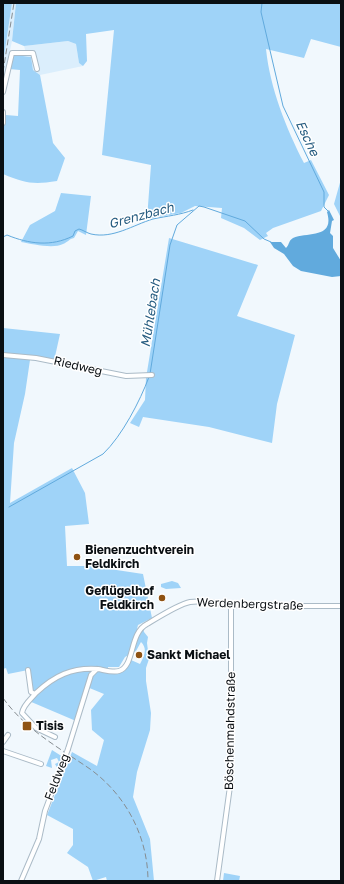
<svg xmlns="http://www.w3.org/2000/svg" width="344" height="884" viewBox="0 0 344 884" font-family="'Golos Text',sans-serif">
	<rect width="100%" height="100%" fill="#f1f8fd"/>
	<path fill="#dbeefc" d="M12,3H16L12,41L3,83V63Z
		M68,41L76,44L79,63L83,66L40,75L33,70L31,57L27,56L24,46Z"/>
	<path fill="#9fd3f8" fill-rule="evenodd" d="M3,3H12L3,63Z
		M16,3H341V47L311,39L304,58L266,49C270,88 286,128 304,163L311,160L329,195L321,211L273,228L266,233L268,236L260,240L244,228L221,218L222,208L195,206L181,213L147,219L151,165L102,155L114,30L86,34L87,61L83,66L79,63L76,44L68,41L24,46L12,41Z
		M15,55L31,57L33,70L40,75L53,143L65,158L57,181C33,185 25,183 3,174V129L6,115L18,116L20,70L9,69L12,57Z
		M341,179V218L334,204Z
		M61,193L91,196L86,235L78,231L74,238C69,239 68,242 63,244C53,249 32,244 21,242L30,225L55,211Z
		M169,238L258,265L237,316L295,335L277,404L272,443L209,427L143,417L139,427L130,423L145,400L146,378Z
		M3,328L60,334L54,361L30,360L25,394L14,443L10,503L72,468L85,493L89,524L65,526L67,566H90L143,574L152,618L138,625L137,629L143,628L144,632L148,637L147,643L149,659L146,668V681L151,713L150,730L137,772L133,797L150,839L154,881H107L106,877L93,881L88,867L67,853L73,845V829L47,815L72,752L97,766L104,740L92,730L91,710L104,694L87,687L76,721L29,701L35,694L31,692L28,670L8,674L6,668L3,669ZM141,642C148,649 144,656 140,664L131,660L116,673L108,669V667H119L125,657L136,651Z
		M172,581L178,583L181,588L166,589L161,587V584Z
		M52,750L63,757L58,769L55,764L59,762L57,758L51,760L52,768L46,766Z
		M224,873L240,876L239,881H223Z"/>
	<path fill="#61aadd" d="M329,210L334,220L332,221L330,233L333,236V248L341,261V276L332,277L301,271L293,266L284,254L274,248L270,242H281L286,248C290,244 288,241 293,238C308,232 335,239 327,212Z"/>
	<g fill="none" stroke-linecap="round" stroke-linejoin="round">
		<path stroke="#61aadd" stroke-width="1" d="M262,3L261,12L283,106L324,192V207L329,212
			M3,237L7,235C29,244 51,247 73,236L75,231L79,229C83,230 87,233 91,234C113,239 133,225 153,219C167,216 180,215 193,210
			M150,374L170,245L177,225L199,206L204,207L245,221L264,239L271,242
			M9,507L103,454C122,436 140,401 149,377"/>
		<g stroke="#abbbc7" stroke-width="6">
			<path id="minor" d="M3,92L12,53H33L37,69
				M3,112V123
				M3,355L36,358L126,376L152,375
				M28,670L31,692L35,694
				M55,737L36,728L22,713C23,705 31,699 36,693C54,676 72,667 98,669C104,670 113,673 119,671C135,666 129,633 147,624C157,618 179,604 190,602C204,600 218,604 232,605C268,606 305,606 341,606
				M3,742L8,735
				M68,749L91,675L97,669
				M3,751L41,764
				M21,881L39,839L45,811L65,757
				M217,881L231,779V605"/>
		</g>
		<use href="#minor" stroke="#fff" stroke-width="4"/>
		<path stroke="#868c90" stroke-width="1" stroke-dasharray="6 3" stroke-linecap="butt" d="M3,72L14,3
			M3,698C26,730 58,747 90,769C126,795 148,837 148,881"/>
		<g stroke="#abbbc7" stroke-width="6" stroke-linecap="butt">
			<path id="minor-bridge" d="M65,757L68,749"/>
		</g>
		<use href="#minor-bridge" stroke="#fff" stroke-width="4"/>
	</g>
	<g fill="#8e5213" stroke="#fff" stroke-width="1.5">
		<circle cx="77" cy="557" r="4"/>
		<circle cx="162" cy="598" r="4"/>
		<circle cx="139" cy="655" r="4"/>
		<rect x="22" y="721" width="10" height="10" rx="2"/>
	</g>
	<g text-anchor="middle" stroke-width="3" stroke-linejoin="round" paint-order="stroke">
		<g font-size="12" fill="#0a0f13" stroke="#fff">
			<text transform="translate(78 366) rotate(13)" y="4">Riedweg</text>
			<text transform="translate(250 604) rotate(2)" y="4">Werdenbergstraße</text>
			<text transform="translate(230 731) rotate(-89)" y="4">Böschenmahdstraße</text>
			<text transform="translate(57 777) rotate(-69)" y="4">Feldweg</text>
		</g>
		<g font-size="12" font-weight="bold" fill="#0a0f13" stroke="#fff" text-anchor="start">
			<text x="85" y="554">Bienenzuchtverein<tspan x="85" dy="14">Feldkirch</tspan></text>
			<text x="154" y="595" text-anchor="end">Geflügelhof<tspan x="154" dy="14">Feldkirch</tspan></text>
			<text x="147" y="659">Sankt Michael</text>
			<text x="36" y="730">Tisis</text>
		</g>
		<g font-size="13" font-style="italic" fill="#265c80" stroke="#fff">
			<text transform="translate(308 138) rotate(65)" y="5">Esche</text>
			<text transform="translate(141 215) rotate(-15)" y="5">Grenzbach</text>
			<text transform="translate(150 313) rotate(-81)" y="5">Mühlebach</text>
		</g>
	</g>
	<rect width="344" height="884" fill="none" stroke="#0a0f13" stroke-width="8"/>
</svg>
